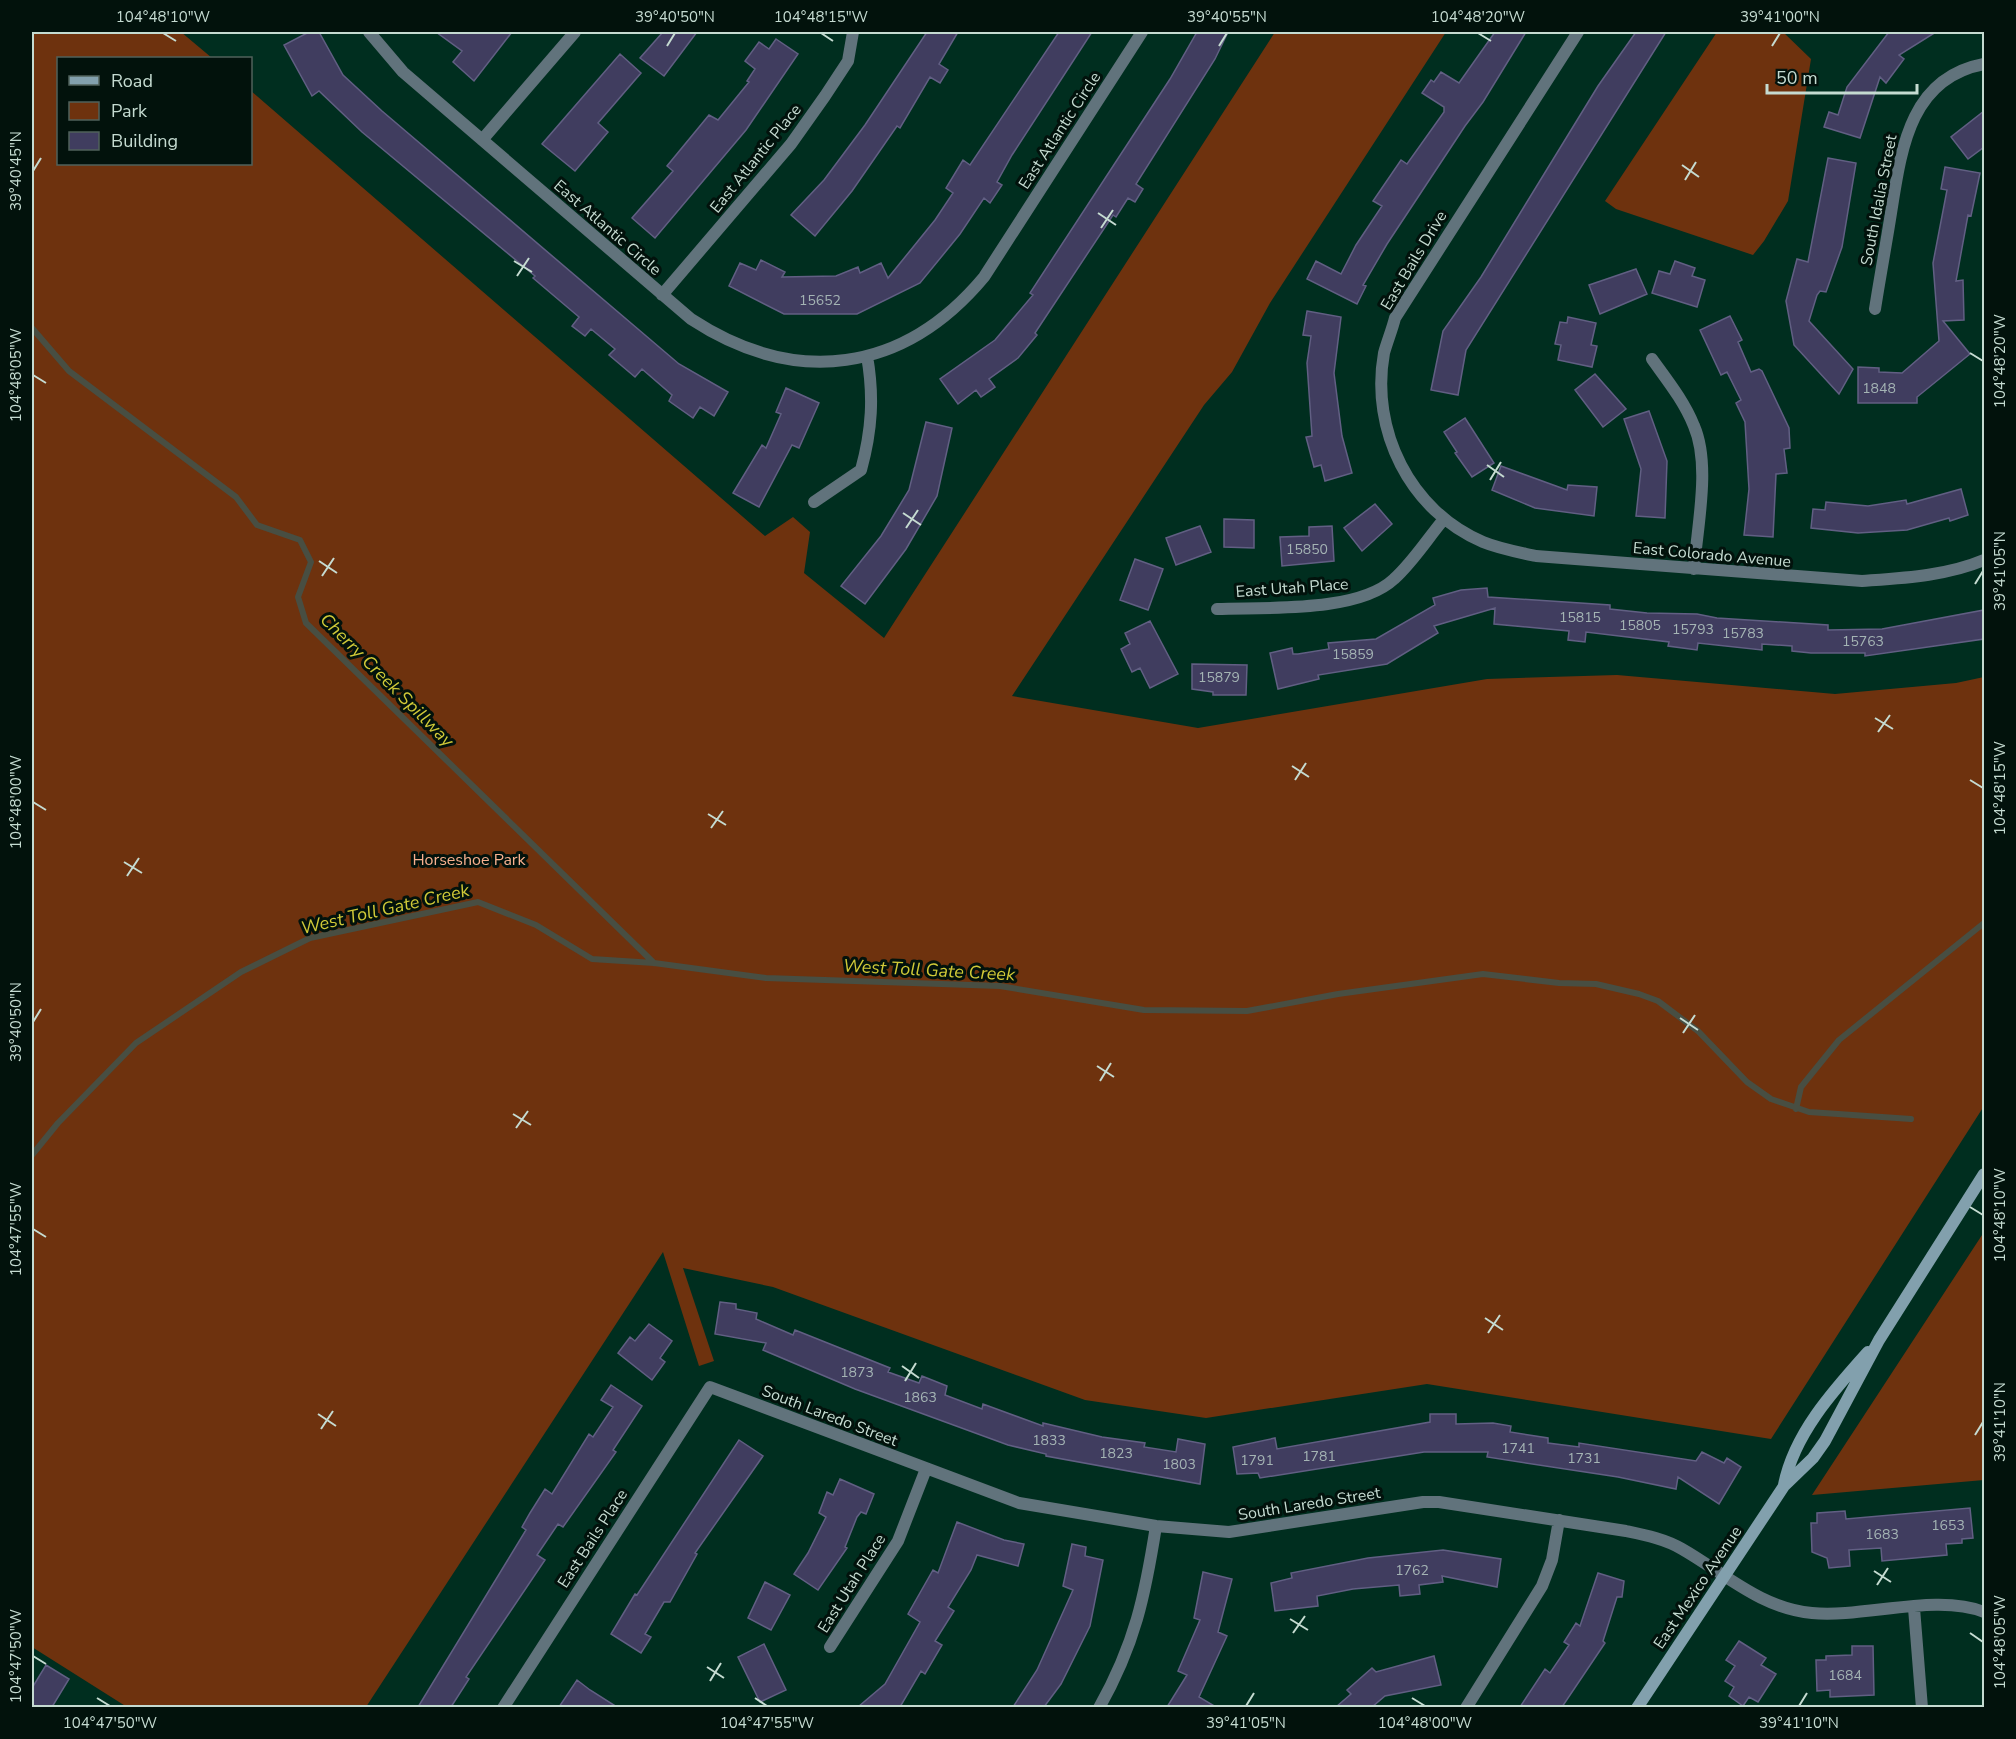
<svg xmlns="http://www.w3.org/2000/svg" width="2016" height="1739" viewBox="0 0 2016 1739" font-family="'Nunito Sans',sans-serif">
	<rect width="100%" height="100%" fill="#002e1f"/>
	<path fill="#6e320e" d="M32,32H181L212,58H58V164H250L251,91L765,536L793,517L810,532L804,573L884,638L1275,32H1446L1270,303L1232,372L1204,405L1012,696L1198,728L1487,679L1617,675L1835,694L1956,683L1984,677V1106L1771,1439L1427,1384L1206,1418L1085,1400L773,1287L683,1268L714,1361L699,1366L663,1252L366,1707H127L32,1647Z
		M1717,32H1783L1811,59L1788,201L1764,241L1753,255L1616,209L1605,201Z
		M1984,1232V1480L1812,1495Z"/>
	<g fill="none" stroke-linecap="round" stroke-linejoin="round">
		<path stroke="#484e42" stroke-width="6" d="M32,328L69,371L236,497L257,525L300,540L311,562L298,597L306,623L654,963
			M1796,1109L1801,1087L1839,1040L1984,923
			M32,1155L58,1123L136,1043L241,972L310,938L478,902L536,925L592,959L654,963L766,978L1000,986L1144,1010L1247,1011L1338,994L1483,974L1559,983L1596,984L1639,994L1658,1001L1698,1031L1747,1082L1771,1099L1809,1112L1911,1119"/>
	</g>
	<path fill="#403d5f" stroke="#615f83" stroke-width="1.5" d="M309,32H319L343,75L382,111L679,364L728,392L714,416L700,407L693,418L669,401L672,395L642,369L635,377L609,355L615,349L591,329L585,336L572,326L579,317L533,278L535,276L362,132L319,91L312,96L284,45Z
		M436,32H512L474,81L453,62L462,51Z
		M663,32H697L664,76L640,58Z
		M927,32H958L939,64L948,70L940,83L930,77L900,128L897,126L852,191L815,236L791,215L824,180L865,125Z
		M1059,32H1092L1012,155L997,182L1002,185L990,203L984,198L960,234L920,283L857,314H784L729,286L740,263L756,270L761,260L785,272L782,277L836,276L858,267L860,273L881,263L888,278L935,220L953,193L946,188L963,160L970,165Z
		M1197,32H1228L1215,59L1136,184L1143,189L1135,202L1128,198L1116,217L1113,215L1035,333L1037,335L1018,358L989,379L995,387L981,397L976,390L958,404L940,379L995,340L1033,295L1030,293L1170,79Z
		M1495,32H1526L1483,102L1465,126L1387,244L1363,285L1366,286L1357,304L1307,279L1316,261L1341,274L1356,245L1382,206L1373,201L1401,160L1407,164L1444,112V107L1422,93L1431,80L1434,82L1441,72L1459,83Z
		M1636,32H1666L1466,350L1458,395L1431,390L1443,331L1481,277L1598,86Z
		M1889,32H1936L1899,55L1904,59L1886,83L1880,77L1860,138L1824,127L1829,112L1838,115L1847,87Z
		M776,39L798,54L746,130L655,238L632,218L673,171L667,166L709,115L718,120L749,82L747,81L755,69L745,61L759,42L769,49Z
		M620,54L641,73L598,123L608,132L575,171L542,144Z
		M1984,111V147L1968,159L1951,137Z
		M1828,158L1856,163L1842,247L1826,292L1820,291L1817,295L1809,321L1853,369L1839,394L1794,345L1786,301L1797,259L1808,262Z
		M1945,167L1980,173L1971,216L1968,215L1956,281L1963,280L1964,320L1943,321L1970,354L1917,397V403H1858V367L1879,368V372L1902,373L1939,341L1933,263L1947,190L1941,189Z
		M1675,261L1695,268L1692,276L1705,280L1697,307L1652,293L1659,271L1670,274Z
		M1636,269L1647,294L1600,314L1589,285Z
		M1307,311L1341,317L1334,373L1342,436L1352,473L1325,481L1321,465L1314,467L1306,437L1312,436L1307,363L1311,336L1303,335Z
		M1730,316L1742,340L1738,342L1751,372L1759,369L1762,371L1789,428L1790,448L1784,449L1787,473L1776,474L1773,537L1744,535L1749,489L1745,422L1736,403L1741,400L1727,372L1721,375L1700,330Z
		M1568,317L1596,323L1591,345L1597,346L1592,367L1558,360L1561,345L1555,344L1560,322L1567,323Z
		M1595,374L1626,409L1603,427L1575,390Z
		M786,388L819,403L799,448L792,445L759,507L733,493L762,445L766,448L781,414L776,412Z
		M1649,411L1667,461L1665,518L1636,516L1641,469L1624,419Z
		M1465,418L1494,463L1472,477L1455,453L1457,452L1444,432Z
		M926,422L952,428L937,496L906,549L865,604L841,586L881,536L909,490Z
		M1501,466L1567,490L1568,485L1597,487L1594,516L1535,508L1492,490Z
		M1961,489L1968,515L1950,521L1949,518L1907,530L1858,533L1811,528L1813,509L1825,510L1826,502L1868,506L1906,500L1907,504Z
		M1375,504L1392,524L1362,551L1344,528Z
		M1224,519L1254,520V548L1224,547Z
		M1200,526L1211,552L1176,565L1166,538Z
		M1332,526L1334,561L1282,566L1280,537L1309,536V527Z
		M1135,559L1163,569L1148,610L1120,600Z
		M1487,588L1488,597L1610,605V609L1647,613L1697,614L1717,618L1828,625V630L1882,629L1984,610V639L1865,656V653H1811L1792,651V646L1762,644V650L1698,643L1697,650L1668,646L1669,642L1586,632L1585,642L1568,640L1569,631L1494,624L1495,608L1434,626L1438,633L1387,664L1318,675L1319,679L1278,689L1270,653L1292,648L1293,654H1298L1329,649L1328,643L1376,639L1435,605L1433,598L1461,590Z
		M1150,621L1178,674L1150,688L1140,668L1132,672L1121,649L1130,644L1125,633Z
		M1192,664L1247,665L1246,695H1213V692L1192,689Z
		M720,1302L736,1304V1309L757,1313L756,1319L793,1335L795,1330L890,1368L888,1372L919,1383L922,1376L947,1386L945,1395L982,1409L983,1404L1043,1426V1423L1102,1437L1145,1443L1144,1447L1176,1452L1178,1439L1205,1444L1200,1484L1046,1456V1454L1008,1445L855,1389L763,1350L766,1343L715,1334Z
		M649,1324L672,1341L660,1358L665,1362L652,1380L618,1353L630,1337L635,1341Z
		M611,1385L642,1406L613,1450L616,1452L563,1527L558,1524L537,1555L545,1560L466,1677L469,1679L451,1707H418L526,1530L522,1527L530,1513L545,1489L552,1494L589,1434L593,1437L613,1407L601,1400Z
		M1430,1414H1456V1424L1493,1423L1511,1426L1510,1432L1548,1438V1443L1579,1447V1443L1696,1461L1702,1452L1724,1463L1727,1458L1741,1467L1719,1504L1678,1477L1676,1489L1618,1477L1487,1457L1488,1452H1424L1260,1478L1258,1473L1237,1474L1233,1447L1275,1438L1277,1449L1430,1422Z
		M739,1440L763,1456L695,1553L697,1554L670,1602H664L645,1634L651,1637L641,1653L611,1634L635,1594L637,1595Z
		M840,1479L874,1494L866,1514L861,1512L857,1517L845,1547L847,1548L818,1590L794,1574L808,1553L826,1517L819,1513L827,1492L833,1495Z
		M1970,1508L1973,1538L1962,1539V1543L1946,1544L1947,1555L1882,1561L1881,1548L1849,1550L1850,1566L1829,1568L1827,1558L1812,1552L1811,1523H1817V1513L1845,1511L1846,1519Z
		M957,1522L1004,1540L1024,1544L1018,1566L977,1555L971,1570L948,1607L954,1611L935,1641L942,1645L925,1674L921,1671L900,1707H858L885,1684L920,1622L908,1614L933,1570L938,1573Z
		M1072,1544L1086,1547L1085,1556L1103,1560L1090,1626L1061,1684L1044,1707H1013L1037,1670L1073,1590L1063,1586Z
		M1443,1550L1501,1559L1497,1587L1442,1576L1443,1582L1419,1585L1420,1594L1400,1596L1399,1585L1353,1589L1317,1596L1318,1606L1275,1611L1271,1583L1292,1578L1291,1573L1368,1558Z
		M1203,1572L1232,1579L1218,1632L1227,1636L1199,1697L1216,1707H1167L1187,1675L1178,1671L1200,1620L1194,1618Z
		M1598,1573L1624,1581L1622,1597H1617L1603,1641L1605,1643L1562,1707H1520L1545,1669L1550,1673L1569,1645L1564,1642L1576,1623L1580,1626Z
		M765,1582L790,1595L771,1630L748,1618Z
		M1739,1641L1766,1658L1761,1665L1776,1674L1758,1702L1749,1697L1743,1706L1729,1696L1734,1687L1725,1681L1735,1666L1726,1660Z
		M764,1644L786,1690L760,1702L738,1657Z
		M1852,1646H1873L1874,1695L1830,1697V1690L1817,1691L1816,1660H1826V1656L1852,1655Z
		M1434,1656L1441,1685L1385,1696L1372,1707H1336L1351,1694L1347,1690L1372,1668L1376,1672Z
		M46,1665L69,1679L52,1707H32V1688Z
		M577,1680L590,1690L617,1707H559Z"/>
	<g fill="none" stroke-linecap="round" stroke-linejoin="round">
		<path stroke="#61737c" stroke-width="12" d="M369,32L403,72L691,319C795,387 903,374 984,277L1142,32
			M1578,32L1395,318C1392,330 1387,342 1384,353C1370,430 1410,511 1483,542C1500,549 1518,552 1536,556L1862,581C1903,578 1946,576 1984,560
			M482,140L575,32
			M662,295L791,144L825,96L848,61L853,32
			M1875,309C1880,277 1886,245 1891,213C1901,151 1909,78 1984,64
			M1652,359C1667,380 1684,401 1694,426C1711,465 1697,527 1694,569
			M814,502L861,470C872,430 874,396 867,356
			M1217,609C1266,607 1358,613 1394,579C1413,562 1428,538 1444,519
			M1914,1608L1922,1708
			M830,1647L898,1541L926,1469
			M503,1708L710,1387L1019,1503L1156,1526L1229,1532L1423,1502H1439L1626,1531C1645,1535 1665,1539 1682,1549C1724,1573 1762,1609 1812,1613C1864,1618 1937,1593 1984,1612
			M1099,1708C1135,1644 1145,1596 1156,1526
			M1466,1708L1542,1586L1552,1560L1559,1520"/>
		<path stroke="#82a0ad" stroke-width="12" d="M1784,1485C1794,1434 1833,1391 1868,1352
			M1637,1708L1784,1486L1813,1458L1825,1441L1879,1340L1984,1174"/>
	</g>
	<path fill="none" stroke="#c5dbd1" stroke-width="2" d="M163,33L176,41M821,33L833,41M1478,33L1491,41M667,46L675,33M1219,46L1227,33M1772,46L1780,33M1682,165L1699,177M33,171L41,158M1685,180L1696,162M1098,213L1116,225M1101,228L1113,210M514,261L532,272M517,276L529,258M1970,353L1983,361M33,375L46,383M1487,465L1504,477M1490,480L1501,462M903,513L921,525M906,528L918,510M319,561L337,573M322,576L334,558M1975,584L1983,571M1875,718L1893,729M1878,732L1890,715M1292,766L1309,777M1295,780L1306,763M1970,780L1983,788M33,802L46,810M708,814L726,825M711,828L723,811M124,862L142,873M127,876L139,858M1680,1018L1698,1030M33,1022L41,1009M1683,1033L1695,1015M1097,1066L1114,1077M1100,1081L1111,1063M513,1114L531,1125M516,1128L528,1111M1970,1207L1983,1215M33,1229L46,1237M1485,1318L1503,1330M1488,1333L1500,1315M902,1366L919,1378M905,1381L916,1363M318,1414L336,1426M321,1429L333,1411M1975,1435L1983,1422M1874,1571L1891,1582M1877,1585L1888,1568M1290,1619L1308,1630M1293,1633L1305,1616M1970,1633L1983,1642M33,1656L46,1664M707,1667L724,1678M710,1681L721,1663M97,1698L110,1706M755,1698L767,1706M1412,1698L1425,1706M1246,1706L1254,1693M1799,1706L1807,1693"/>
	<g text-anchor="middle" stroke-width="6" stroke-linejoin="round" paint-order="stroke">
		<g font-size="14" fill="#a4b4b4">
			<text x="820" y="305">15652</text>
			<text x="1879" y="393">1848</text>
			<text x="1307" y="554">15850</text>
			<text x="1580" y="622">15815</text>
			<text x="1640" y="630">15805</text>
			<text x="1693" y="634">15793</text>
			<text x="1743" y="638">15783</text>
			<text x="1863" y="646">15763</text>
			<text x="1353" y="659">15859</text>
			<text x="1219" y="682">15879</text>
			<text x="857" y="1377">1873</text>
			<text x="920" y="1402">1863</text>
			<text x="1049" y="1445">1833</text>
			<text x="1518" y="1453">1741</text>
			<text x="1116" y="1458">1823</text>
			<text x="1319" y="1461">1781</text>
			<text x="1584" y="1463">1731</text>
			<text x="1257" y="1465">1791</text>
			<text x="1179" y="1469">1803</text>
			<text x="1948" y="1530">1653</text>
			<text x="1882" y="1539">1683</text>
			<text x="1412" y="1575">1762</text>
			<text x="1845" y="1680">1684</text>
		</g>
		<g font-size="16" fill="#c5dbd1" stroke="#02120c">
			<text transform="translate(1059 130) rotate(-57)" y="6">East Atlantic Circle</text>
			<text transform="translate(755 158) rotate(-51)" y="6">East Atlantic Place</text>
			<text transform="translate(1878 200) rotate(-79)" y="6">South Idalia Street</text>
			<text transform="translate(608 227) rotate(41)" y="6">East Atlantic Circle</text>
			<text transform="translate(1413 260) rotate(-59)" y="6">East Bails Drive</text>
			<text transform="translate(1712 554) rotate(5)" y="6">East Colorado Avenue</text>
			<text transform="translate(1292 587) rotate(-4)" y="6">East Utah Place</text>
			<text transform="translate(830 1415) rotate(21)" y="6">South Laredo Street</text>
			<text transform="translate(1309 1503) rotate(-9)" y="6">South Laredo Street</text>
			<text transform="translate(592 1538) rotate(-57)" y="6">East Bails Place</text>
			<text transform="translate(851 1583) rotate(-58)" y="6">East Utah Place</text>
			<text transform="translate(1697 1587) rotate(-56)" y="6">East Mexico Avenue</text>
		</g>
		<g font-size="16" fill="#f8b18f" stroke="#02120c">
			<text x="469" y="865">Horseshoe Park</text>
		</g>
		<g font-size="18" font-style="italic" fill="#d0c938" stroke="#02120c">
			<text transform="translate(387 680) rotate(45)" y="6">Cherry Creek Spillway</text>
			<text transform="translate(385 909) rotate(-13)" y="6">West Toll Gate Creek</text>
			<text transform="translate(929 970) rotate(3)" y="6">West Toll Gate Creek</text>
		</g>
	</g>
	<rect width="2016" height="1739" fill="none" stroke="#02120c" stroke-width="66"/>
	<rect x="57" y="57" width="195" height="108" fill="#02120c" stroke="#50625b" stroke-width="1.5"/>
	<rect x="69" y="76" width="30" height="9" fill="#82a0ad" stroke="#50625b" stroke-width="1.5"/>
	<text x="111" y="87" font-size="18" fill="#c5dbd1">Road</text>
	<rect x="69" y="102" width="30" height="18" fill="#6e320e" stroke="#50625b" stroke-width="1.5"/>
	<text x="111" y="117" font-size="18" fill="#c5dbd1">Park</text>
	<rect x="69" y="132" width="30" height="18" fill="#403d5f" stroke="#50625b" stroke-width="1.5"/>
	<text x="111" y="147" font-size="18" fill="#c5dbd1">Building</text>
	<path d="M1767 84v9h150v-9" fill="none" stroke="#c5dbd1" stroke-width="3"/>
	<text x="1776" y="84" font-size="18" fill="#c5dbd1" stroke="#02120c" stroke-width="4.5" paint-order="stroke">50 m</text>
	<rect x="33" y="33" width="1950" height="1673" fill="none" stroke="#c5dbd1" stroke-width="2"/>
	<g font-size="15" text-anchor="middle" fill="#c5dbd1">
		<text x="163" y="22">104°48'10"W</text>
		<text x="675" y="22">39°40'50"N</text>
		<text x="821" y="22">104°48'15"W</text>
		<text x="1227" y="22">39°40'55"N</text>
		<text x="1478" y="22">104°48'20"W</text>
		<text x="1780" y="22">39°41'00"N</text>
		<text transform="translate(16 171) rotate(-90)" y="5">39°40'45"N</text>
		<text transform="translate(2000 361) rotate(-90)" y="5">104°48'20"W</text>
		<text transform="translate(16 375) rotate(-90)" y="5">104°48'05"W</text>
		<text transform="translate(2000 571) rotate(-90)" y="5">39°41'05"N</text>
		<text transform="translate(2000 788) rotate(-90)" y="5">104°48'15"W</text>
		<text transform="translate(16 802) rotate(-90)" y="5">104°48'00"W</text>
		<text transform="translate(16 1022) rotate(-90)" y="5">39°40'50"N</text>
		<text transform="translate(2000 1215) rotate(-90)" y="5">104°48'10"W</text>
		<text transform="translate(16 1229) rotate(-90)" y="5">104°47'55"W</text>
		<text transform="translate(2000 1422) rotate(-90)" y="5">39°41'10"N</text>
		<text transform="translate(2000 1642) rotate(-90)" y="5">104°48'05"W</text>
		<text transform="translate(16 1656) rotate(-90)" y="5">104°47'50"W</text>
		<text x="110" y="1728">104°47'50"W</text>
		<text x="767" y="1728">104°47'55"W</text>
		<text x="1246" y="1728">39°41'05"N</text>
		<text x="1425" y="1728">104°48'00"W</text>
		<text x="1799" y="1728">39°41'10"N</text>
	</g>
</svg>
